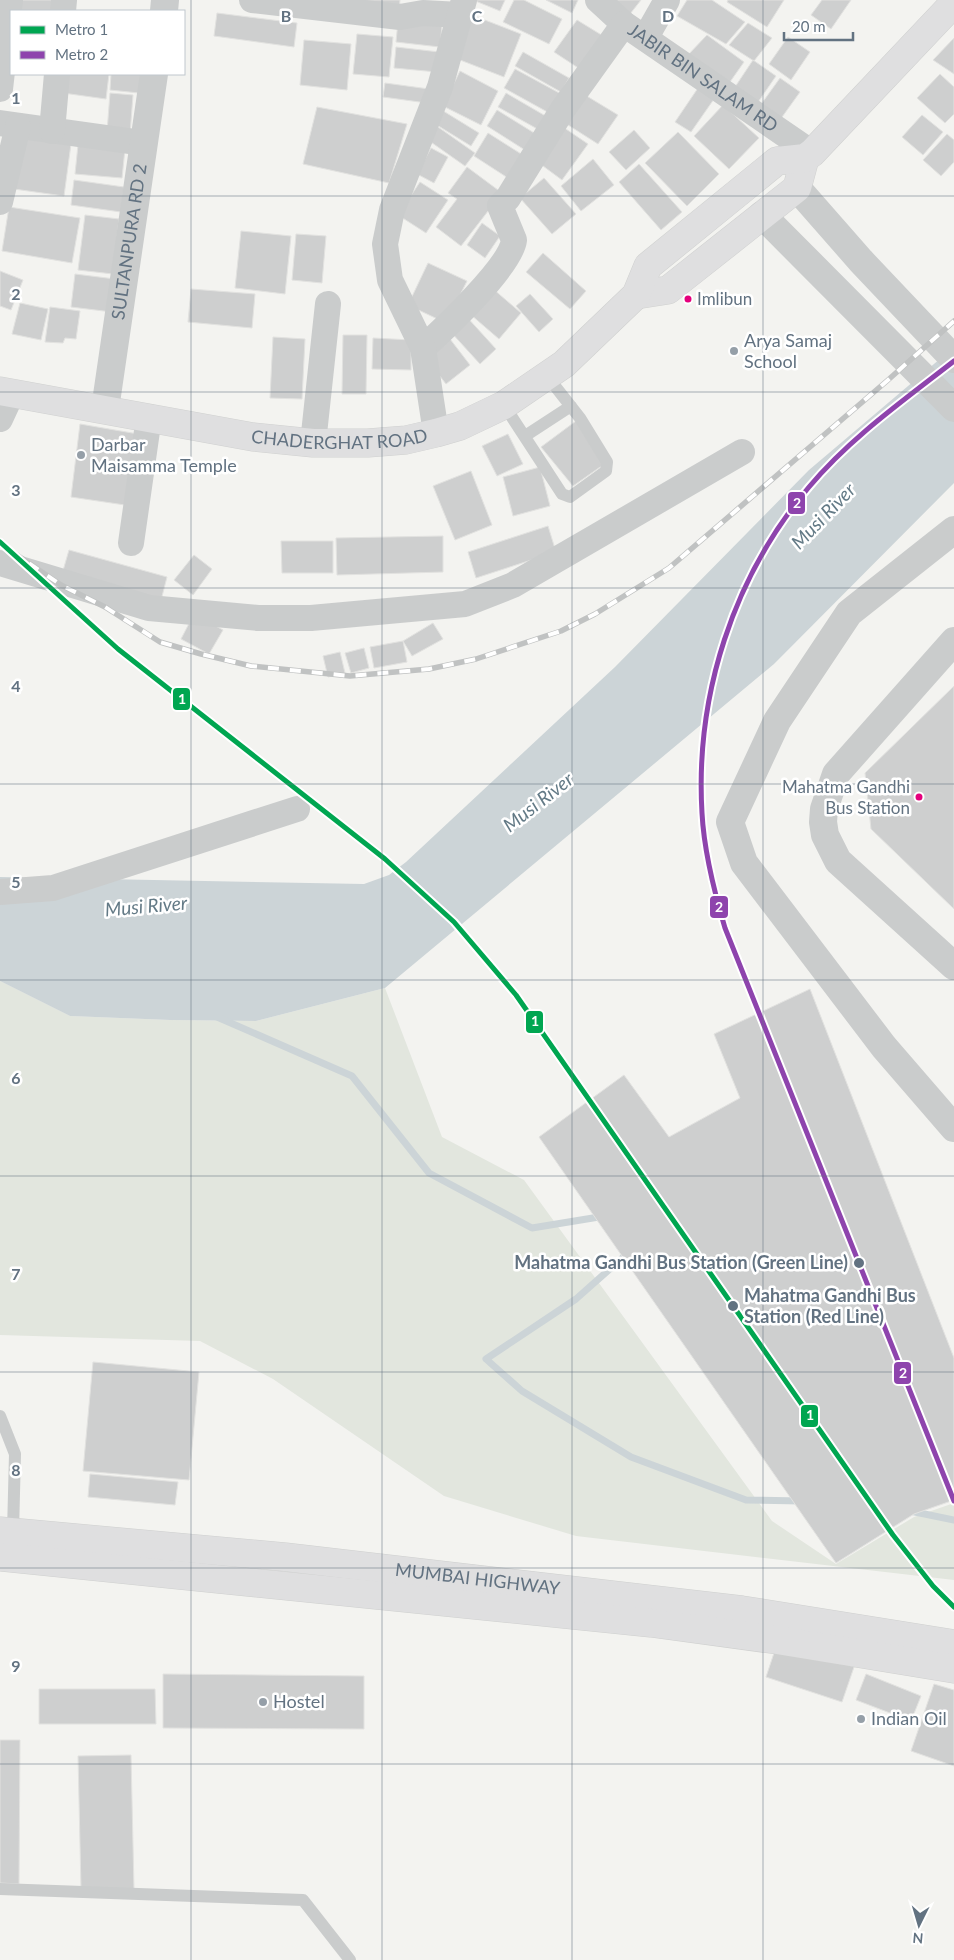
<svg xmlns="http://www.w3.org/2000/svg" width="954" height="1960" viewBox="0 0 954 1960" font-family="Lato,sans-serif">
	<rect width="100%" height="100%" fill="#f3f3f0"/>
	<path fill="#e2e6de" d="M0,981L70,1016L170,1020L256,1021L385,988L442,1137L524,1180L772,1521L836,1564L914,1517L954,1503V1580L576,1536L444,1496L273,1379L200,1341L0,1335Z"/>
	<path fill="#ccd4d7" d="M954,347V483L774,664L385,988L256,1021L170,1020L70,1016L0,981V877L364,884L389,875L406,862L615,667L809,470Z"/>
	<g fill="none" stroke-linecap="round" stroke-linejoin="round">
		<path stroke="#ccd4d7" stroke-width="7" d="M217,1017L352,1076L429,1173L532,1228L599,1217L602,1220
			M629,1252L576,1299L486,1359L522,1391L631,1457L746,1500L801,1501
			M910,1511L954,1520"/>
	</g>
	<path fill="#cecfcf" stroke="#e2e2e0" d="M15,0H62L61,11H14Z
		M357,0H400L399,10Z
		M473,0H505L500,11Z
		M514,0H524L562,19L549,44L503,22Z
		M546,0H578L572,13Z
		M609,0H641L630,14Z
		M687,0H712L745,22L726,44L677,16Z
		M728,0H784L767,27L727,2Z
		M822,0H851L831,29L811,15Z
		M217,13L297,23L294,47L214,36Z
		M472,15L521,34L504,77L455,58Z
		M577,20L608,39L583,71L554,52Z
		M398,21L442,25L440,47L396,42Z
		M748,23L772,38L754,61L729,45Z
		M357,34L393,37L389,77L353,74Z
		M707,35L744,62L725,89L687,56Z
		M788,37L810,52L791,80L769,64Z
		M954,38V74L933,60Z
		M304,40L351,44L347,90L300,85Z
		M396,47L439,52L437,72L394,68Z
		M523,52L569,78L561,92L515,66Z
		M753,60L776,76L754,108L731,93Z
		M515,69L561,94L551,114L504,88Z
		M460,71L498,91L481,125L443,106Z
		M65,74H109L106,99L63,93Z
		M111,74H141L139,93L110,90Z
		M940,74L954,87V114L945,123L917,98Z
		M780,78L800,92L777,124L757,110Z
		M385,83L429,89L427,103L383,97Z
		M698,88L714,99L691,132L675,122Z
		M110,93L133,95L130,134L107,132Z
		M506,93L549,118L541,131L498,107Z
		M585,95L618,115L598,144L565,123Z
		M723,105L759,138L729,169L694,136Z
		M317,107L407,124L389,183L303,164Z
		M440,109L479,133L471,146L432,122Z
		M497,110L539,136L528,152L487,126Z
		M922,115L943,132L923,155L902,137Z
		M560,125L588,144L562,180L535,160Z
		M438,127L475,153L465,166L428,140Z
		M634,130L650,148L626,170L609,152Z
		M678,132L719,174L687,206L645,163Z
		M488,133L526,157L511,180L474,156Z
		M947,134L954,140V162L941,176L923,160Z
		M21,137L71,144L64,196L14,189Z
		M78,145L125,149L122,178L75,174Z
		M431,148L448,157L434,183L417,174Z
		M593,159L614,185L581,211L561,186Z
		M639,164L682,212L661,230L619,182Z
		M467,167L502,193L461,246L436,227L457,199L448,193Z
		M544,178L576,214L552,234L520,198Z
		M74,180L124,187L121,212L71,205Z
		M420,182L448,200L426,233L398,215Z
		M9,207L80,218L72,263L2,251Z
		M85,215L119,219L113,274L78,270Z
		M482,223L500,236L485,258L467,245Z
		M241,231L291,236L285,294L235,288Z
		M296,234L326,236L322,283L292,280Z
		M543,253L586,291L570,309L526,272Z
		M428,263L467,281L446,323L408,305Z
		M0,271L23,280L11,310L0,306Z
		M75,274L115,279L112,312L71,307Z
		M492,288L521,313L499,339L470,314Z
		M191,289L255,294L252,328L188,322Z
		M530,294L553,319L539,332L516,306Z
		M20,303L48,309L41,340L12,334Z
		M50,307L80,311L76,339L65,338L63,343L45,342Z
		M465,315L496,349L480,364L449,330Z
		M343,335H367L366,394H342Z
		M273,337L305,339L302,399L270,398Z
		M373,338L411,340V370L372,369Z
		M450,339L470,365L446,384L426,358Z
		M576,421L603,465L573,486L541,447Z
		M80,424L138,434L125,505L71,497Z
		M508,434L523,464L497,476L482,446Z
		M540,467L550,506L513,516L503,477Z
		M471,471L492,525L455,540L433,486Z
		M548,526L556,552L476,578L468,552Z
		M443,536V572L337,575L336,538Z
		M281,541H333V573H282Z
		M69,550L167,577L159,608L60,581Z
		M194,555L212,569L193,595L174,580Z
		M194,614L223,630L209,654L181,639Z
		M433,623L443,639L412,656L403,641Z
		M403,641L407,662L374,668L370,647Z
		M364,648L369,668L351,673L345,653Z
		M340,652L345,673L328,677L323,656Z
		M954,686V909L871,829L865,773Z
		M810,989L954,1358V1500L914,1514L836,1563L539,1137L624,1075L669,1137L740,1098L714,1034Z
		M93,1362L199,1372L189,1480L83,1471Z
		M90,1474L178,1482L175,1505L88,1497Z
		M778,1641L854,1667L842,1702L766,1677Z
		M163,1674L364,1676V1729L163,1728Z
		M866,1674L921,1696L911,1721L856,1700Z
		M934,1684L954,1690V1766L911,1751Z
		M39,1689H155L156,1724H39Z
		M0,1740H20L19,1884L0,1883Z
		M131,1755L134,1889H81L78,1756Z"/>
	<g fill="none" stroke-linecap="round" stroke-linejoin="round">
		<g stroke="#d0d1d0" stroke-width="29">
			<g id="primary">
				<path d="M636,295L668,290L797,188L805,158"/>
				<path id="s3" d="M0,391L253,437L313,443H368L406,440L436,433L460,426L504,405L564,364L636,295L648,266L777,161L805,158L812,153L954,3"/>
			</g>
		</g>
		<g stroke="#cfd0cf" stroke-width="29">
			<g id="trunk">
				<path id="s4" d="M0,1531L285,1557L742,1610L954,1644"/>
				<path d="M0,1557L651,1623L777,1640L954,1669"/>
			</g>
		</g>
		<path stroke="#cacccc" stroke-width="12" d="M504,405L562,494L570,497L606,471L607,462L580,418L547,376
			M525,436L571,406
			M0,1416L15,1454L13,1532
			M0,1889L303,1900L350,1960"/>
		<g stroke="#cacccc" stroke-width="26">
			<path d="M252,0L400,17L423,13L460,15"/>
			<path id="s1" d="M598,0L624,24L812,153"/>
			<path d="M63,11L64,0"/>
			<path d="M646,37L667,0"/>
			<path d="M0,89L10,0"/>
			<path d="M0,123L143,143"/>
			<path d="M52,131L57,74"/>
			<path d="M0,202L18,126"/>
			<path d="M423,348C444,329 511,266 514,240L500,206L508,198L563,109L624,24"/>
			<path d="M0,419L12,393"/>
			<path d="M436,433L423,348L390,280L385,244L392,210L440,87L464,0"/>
			<path d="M313,443L328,304"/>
			<path d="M131,543L149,417"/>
			<path d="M0,563L149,608L258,618H311L465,604L513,585L742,452"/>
			<path d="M0,892L53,888L297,809"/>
		</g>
		<g stroke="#cacccc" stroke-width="28">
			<path d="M164,11L165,0"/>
			<path d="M797,188L861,261L954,359"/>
			<path d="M762,215L954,408"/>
			<path id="s2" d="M105,409L154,74"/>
			<path d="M954,530L849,613L777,721L730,822L744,863L884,1047L954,1128"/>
			<path d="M954,641L836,774L824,809L823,822L825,835L838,861L954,966"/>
		</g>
		<use href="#primary" stroke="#dfdfe0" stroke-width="28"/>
		<use href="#trunk" stroke="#dfdfe0" stroke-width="28"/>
		<g stroke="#c0c2c2" stroke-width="5.5">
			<path id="rail" d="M11,551L61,585L105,607L160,642L201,654L251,666L350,676L429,669L476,659L561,631L595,614L669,568L888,380L954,321"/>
		</g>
		<use href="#rail" stroke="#fff" stroke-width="4" stroke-dasharray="11" stroke-linecap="butt"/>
		<g stroke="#fff" stroke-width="9">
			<path id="metro-1" d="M0,542L118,649L385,859L454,922L516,995L893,1535L933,1586L954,1607"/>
		</g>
		<g stroke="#fff" stroke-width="9">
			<path id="metro-2" d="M954,361C904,400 850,438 809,487C733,577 695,696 702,813C704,852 714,891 725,928L954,1501"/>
		</g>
		<use href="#metro-1" stroke="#00a651" stroke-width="5"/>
		<use href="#metro-2" stroke="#8e44ad" stroke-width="5"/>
	</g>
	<path fill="none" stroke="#627281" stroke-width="1" stroke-opacity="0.55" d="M191,0V1960M382,0V1960M572,0V1960M763,0V1960M0,196H954M0,392H954M0,588H954M0,784H954M0,980H954M0,1176H954M0,1372H954M0,1568H954M0,1764H954"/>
	<g fill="#e5007d" stroke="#fff" stroke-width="2">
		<circle cx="688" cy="299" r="4.5"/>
		<circle cx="919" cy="797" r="4.5"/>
	</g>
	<g fill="#959fa8" stroke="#fff" stroke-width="2">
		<circle cx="734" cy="351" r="5"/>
		<circle cx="81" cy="455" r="5"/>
		<circle cx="263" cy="1702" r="5"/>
		<circle cx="861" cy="1719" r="5"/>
	</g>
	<g fill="#627281" stroke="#fff" stroke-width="2">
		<circle cx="859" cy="1263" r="6"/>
		<circle cx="733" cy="1306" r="6"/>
	</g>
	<g text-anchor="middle" stroke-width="5" stroke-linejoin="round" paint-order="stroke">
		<g font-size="17" fill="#627281" stroke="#fff" text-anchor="start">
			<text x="697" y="305">Imlibun</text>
			<text x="910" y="793" text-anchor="end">Mahatma Gandhi<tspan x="910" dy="21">Bus Station</tspan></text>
		</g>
		<g font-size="18" fill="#627281" stroke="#fff">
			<text dy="6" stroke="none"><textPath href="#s1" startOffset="131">JABIR BIN SALAM RD</textPath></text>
			<text dy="6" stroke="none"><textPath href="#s2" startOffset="169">SULTANPURA RD 2</textPath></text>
			<text dy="6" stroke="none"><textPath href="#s3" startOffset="344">CHADERGHAT ROAD</textPath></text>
			<text dy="6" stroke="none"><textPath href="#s4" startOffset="480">MUMBAI HIGHWAY</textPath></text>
		</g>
		<g font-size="18" fill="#627281" stroke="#fff" text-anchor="start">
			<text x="744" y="347">Arya Samaj<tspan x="744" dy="21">School</tspan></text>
			<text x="91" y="451">Darbar<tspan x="91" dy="21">Maisamma Temple</tspan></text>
			<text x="273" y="1708">Hostel</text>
			<text x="871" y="1725">Indian Oil</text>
		</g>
		<g font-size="18" font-weight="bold" fill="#627281" stroke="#fff" text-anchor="end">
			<text x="848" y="1269">Mahatma Gandhi Bus Station (Green Line)</text>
			<text x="744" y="1302" text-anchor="start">Mahatma Gandhi Bus<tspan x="744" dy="21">Station (Red Line)</tspan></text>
		</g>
		<g font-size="19" font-style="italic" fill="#637a86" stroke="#fff">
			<text transform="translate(823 516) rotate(-46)" y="7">Musi River</text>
			<text transform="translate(538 802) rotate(-38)" y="7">Musi River</text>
			<text transform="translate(146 906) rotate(-5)" y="7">Musi River</text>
		</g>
	</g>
	<g font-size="16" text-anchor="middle" font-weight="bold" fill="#627281" stroke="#fff" stroke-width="5" stroke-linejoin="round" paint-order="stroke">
		<text x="286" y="22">B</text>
		<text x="477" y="22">C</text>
		<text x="668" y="22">D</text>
		<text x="16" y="104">1</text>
		<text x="16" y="300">2</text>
		<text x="16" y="496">3</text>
		<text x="16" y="692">4</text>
		<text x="16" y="888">5</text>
		<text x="16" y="1084">6</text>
		<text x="16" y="1280">7</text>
		<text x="16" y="1476">8</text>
		<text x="16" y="1672">9</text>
	</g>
	<g stroke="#fff" stroke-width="2">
		<rect x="787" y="491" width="19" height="24" rx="5" fill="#8e44ad"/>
		<rect x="172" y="687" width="19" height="24" rx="5" fill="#00a651"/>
		<rect x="709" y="895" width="20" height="24" rx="5" fill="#8e44ad"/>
		<rect x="525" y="1010" width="19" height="24" rx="5" fill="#00a651"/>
		<rect x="893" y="1361" width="19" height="24" rx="5" fill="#8e44ad"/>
		<rect x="800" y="1404" width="19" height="24" rx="5" fill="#00a651"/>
	</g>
	<g font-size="14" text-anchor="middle" font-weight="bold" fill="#fff">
		<text x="797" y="508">2</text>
		<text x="182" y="704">1</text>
		<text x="719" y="912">2</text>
		<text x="535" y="1026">1</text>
		<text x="903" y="1378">2</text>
		<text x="810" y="1420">1</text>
	</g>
	<rect x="10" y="10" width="175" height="65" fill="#ffffff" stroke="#c0c7cd"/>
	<rect x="20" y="26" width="25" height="8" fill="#00a651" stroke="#c0c7cd"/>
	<text x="55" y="35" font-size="15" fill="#627281">Metro 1</text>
	<rect x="20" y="51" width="25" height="8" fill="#8e44ad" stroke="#c0c7cd"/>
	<text x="55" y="60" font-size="15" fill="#627281">Metro 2</text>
	<g transform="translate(919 1925) rotate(185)" stroke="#ffffff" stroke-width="4" paint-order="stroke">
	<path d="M0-4L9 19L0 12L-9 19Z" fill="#627281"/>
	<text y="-8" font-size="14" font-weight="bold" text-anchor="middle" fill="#627281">N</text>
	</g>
	<path d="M784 32v8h69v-8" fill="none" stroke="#627281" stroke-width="2.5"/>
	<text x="792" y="32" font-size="15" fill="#627281" stroke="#ffffff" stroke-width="4" paint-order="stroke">20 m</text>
</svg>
